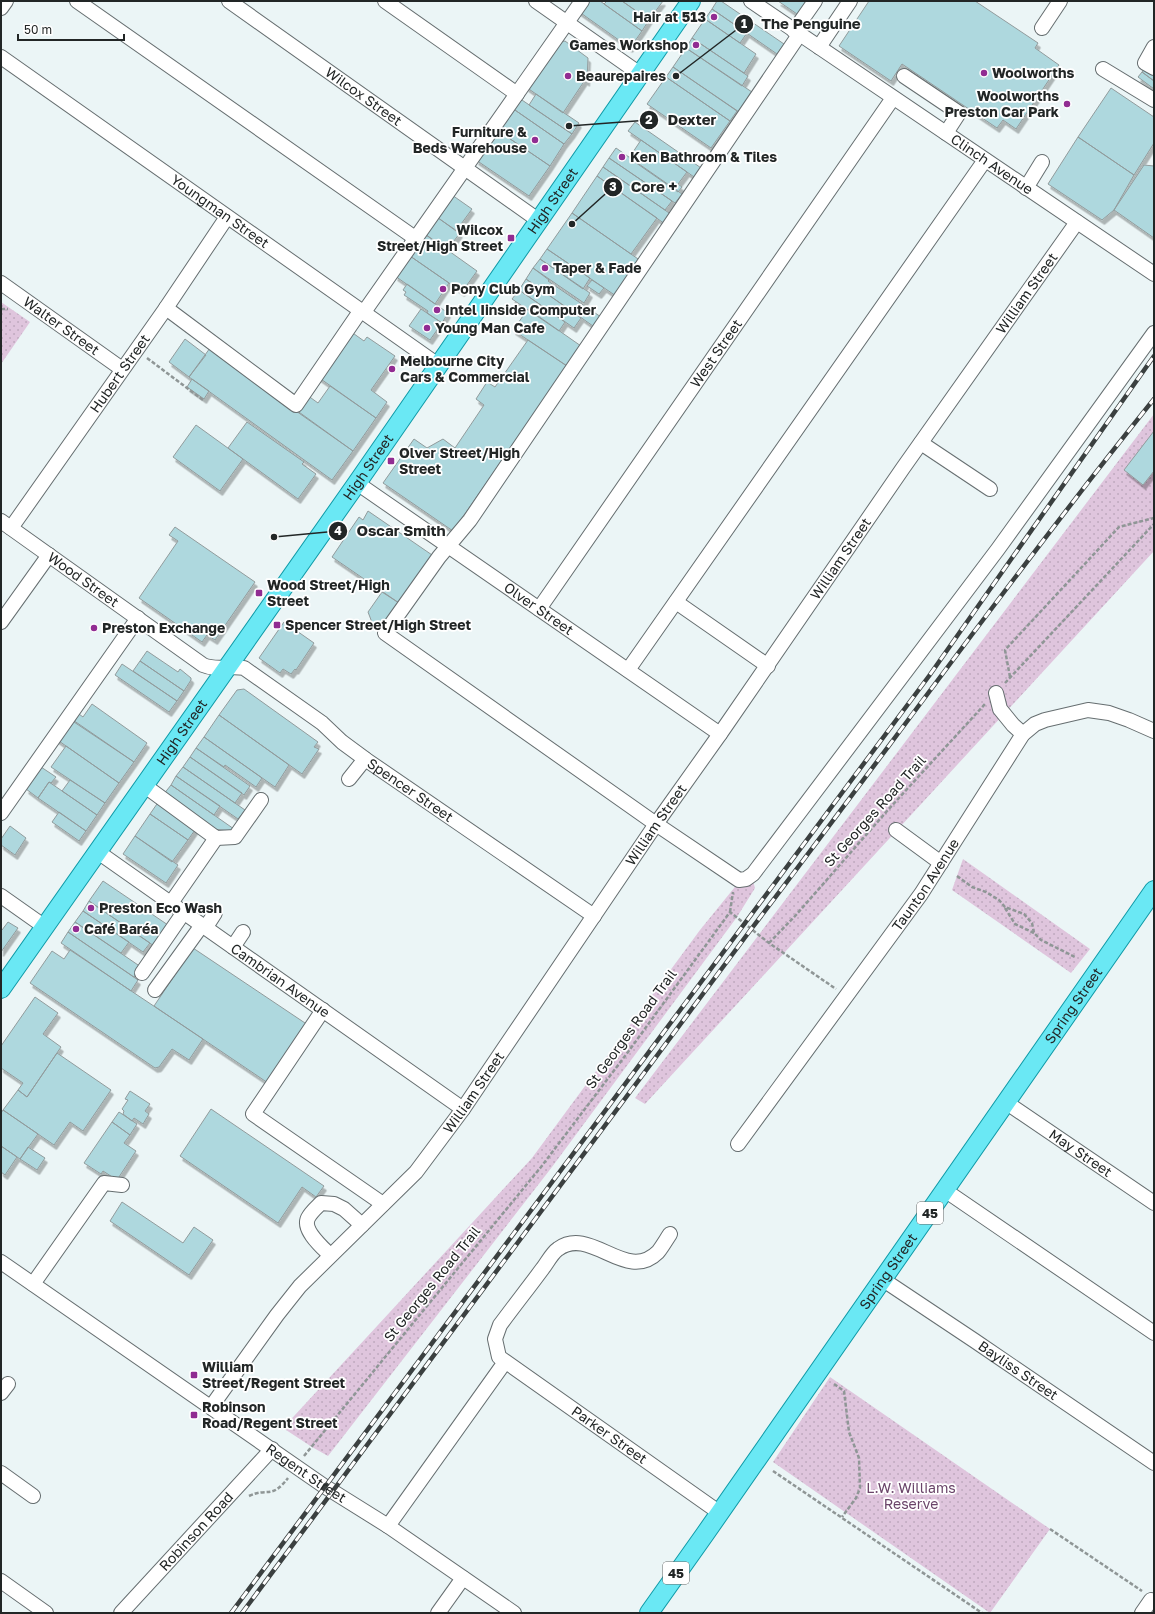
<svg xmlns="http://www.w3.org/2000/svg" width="1155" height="1614" viewBox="0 0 1155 1614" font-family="'Golos Text',sans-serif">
	<defs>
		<pattern id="green-dots" width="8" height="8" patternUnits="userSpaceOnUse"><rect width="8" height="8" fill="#dfc5dd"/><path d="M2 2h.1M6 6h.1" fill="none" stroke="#bfa9be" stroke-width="1.8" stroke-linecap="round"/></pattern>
		<filter id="shadow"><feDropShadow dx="2.5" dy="4.5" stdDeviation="0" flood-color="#0004"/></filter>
	</defs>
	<rect width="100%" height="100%" fill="#ebf5f6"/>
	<path fill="url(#green-dots)" d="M1,302L30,322L1,364Z
		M1154,414V551L645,1104L635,1098Z
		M963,859L1090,949L1071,973L952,890Z
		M751,874L755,888L737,917L552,1167L328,1456L312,1447L283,1428L532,1158L700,930L743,877Z
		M830,1377L1050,1529L990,1613L773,1462Z"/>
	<path fill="#aed8de" stroke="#919b9c" filter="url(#shadow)" d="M585,1H600L642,31L630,48L578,11Z
		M607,1H622L649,20L642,31L604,4Z
		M622,1H663L649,20Z
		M717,1H721L784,44L777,54L712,9Z
		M778,1H811L800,16Z
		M869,1H975L1038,43L1035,48L1059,65L1016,129L1003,120L997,128L902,64L891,81L839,46Z
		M712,9L747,33L740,43L705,19Z
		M705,19L756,54L744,73L692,38Z
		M692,38L748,76L742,86L686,48Z
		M565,41L588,58L587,82L585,80L563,113L526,87L556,43Z
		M686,48L755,94L742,114L673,67Z
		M1154,56V81L1142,72Z
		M673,67L737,111L730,121L666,77Z
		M1142,72L1154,81V89L1138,77Z
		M666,77L730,121L711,148L647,104Z
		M1111,88L1154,117V143L1134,175L1078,137Z
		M536,94L579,123L572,134L529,105Z
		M519,98L572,134L564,144L512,108Z
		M512,108L564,144L550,166L497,130Z
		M635,122L704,170L697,179L628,131Z
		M497,130L550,166L529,196L476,160Z
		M1078,137L1134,175L1114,210L1102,220L1048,184Z
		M641,140L687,172L678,184L682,187L678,192L629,158Z
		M616,148L682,194L675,203L609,158Z
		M609,158L672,201L665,210L603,167Z
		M1144,165L1154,166V238L1114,210Z
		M603,167L672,215L665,224L597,176Z
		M597,176L657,218L631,254L572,213Z
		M452,195L472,209L456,231L437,217Z
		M572,213L641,261L616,296L547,249Z
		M438,218L460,233L447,250L426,235Z
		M425,234L477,271L462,292L410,256Z
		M547,249L590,278L583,289L540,259Z
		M410,256L449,283L435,304L395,276Z
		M540,259L590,293L584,303L533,268Z
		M533,268L549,280L548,281L601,317L593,326L526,279Z
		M526,279L581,318L574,328L519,290Z
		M592,280L604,288L599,294L587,286Z
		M407,284L448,313L442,323L427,313L428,311L404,295L406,292L403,290Z
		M519,290L565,322L559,331L512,299Z
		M421,309L442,323L430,340L409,326Z
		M528,309L581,346L567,366L513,330Z
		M350,331L364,341L367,337L395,356L371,390L387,402L376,418L318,377Z
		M185,339L206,355L189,377L169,362Z
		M528,340L567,366L453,531L383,483L414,439L427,448L443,439L455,448L484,405L476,399L487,382L495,387Z
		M210,348L353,451L332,480L189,377Z
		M192,379L209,391L204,399L187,387Z
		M330,386L376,418L353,451L296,411L307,395L318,403Z
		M247,422L304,462L302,464L316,474L298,499L228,448Z
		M196,425L243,459L220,491L173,457Z
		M1154,431V471L1143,485L1124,470Z
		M368,511L435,557L402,605L332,557L359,517L363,520Z
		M175,527L255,582L215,640L207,635L202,642L139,598L178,541L169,535Z
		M382,592L402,605L382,632L373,625L368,612Z
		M284,622L314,643L296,670L295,669L291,674L283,669L280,673L259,658Z
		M147,651L178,672L180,669L191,678V680L184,691L140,661Z
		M140,661L184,691L177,701L133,671Z
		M122,664L177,701L169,712L115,675Z
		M244,689L318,742L314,747L319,749L302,774L219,715L237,690Z
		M92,704L147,743L134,762L74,722L79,714L83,717Z
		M219,715L289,765L275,787L204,737Z
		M70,718L134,762L119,783L56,739Z
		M204,737L262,778L256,787L225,765L224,767L196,748Z
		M66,746L119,783L105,803L51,767Z
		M196,748L250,786L244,795L190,757Z
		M190,757L242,793L235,803L183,767Z
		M41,767L56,777L51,783L49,782L38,798L26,789Z
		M183,767L245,810L238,819L176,776Z
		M176,776L220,806L214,815L171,785Z
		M70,780L105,803L97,815L62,791Z
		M49,782L97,815L86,831L38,798Z
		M171,785L214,815L234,829L232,831L212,829L163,795Z
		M159,801L197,827L188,840L150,814Z
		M59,812L86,831L79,841L52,822Z
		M150,814L188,840L172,862L135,836Z
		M10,826L26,838L15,855L1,845V839Z
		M135,836L178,865L166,883L123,854Z
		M103,881L168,925L154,946L89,901Z
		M89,901L150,943L143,952L83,911Z
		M83,911L129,942L121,953L75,922Z
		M8,922L18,928L1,952V929L2,930Z
		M75,922L141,967L134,977L68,932Z
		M68,932L138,980L131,991L61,943Z
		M193,948L308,1025L268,1083L154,1006Z
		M70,950L203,1039L189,1060L172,1049L159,1067L155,1068L30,983L52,951L64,959Z
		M35,997L58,1013L43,1034L61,1047L27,1097L18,1090L23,1083L1,1068V1046Z
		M57,1053L111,1090L83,1131L70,1122L54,1145L3,1110L18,1090L27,1097Z
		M130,1091L150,1104L145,1111L149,1114L143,1124L134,1118L132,1121L123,1114L124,1111L122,1109L128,1100L125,1099Z
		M211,1109L324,1186L316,1197L302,1187L278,1223L180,1156Z
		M3,1110L38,1134L20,1159L1,1146V1113Z
		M119,1112L137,1124L130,1135L112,1122Z
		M112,1122L130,1135L124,1143L136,1151L117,1180L103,1171L101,1174L84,1163Z
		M1,1146L17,1157L5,1175L1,1172Z
		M28,1147L45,1158L37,1170L20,1159Z
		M122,1202L183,1243L194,1227L213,1240L189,1275L110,1221Z"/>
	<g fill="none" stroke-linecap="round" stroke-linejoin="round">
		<g stroke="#666e70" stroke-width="16">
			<g id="minor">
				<path d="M77,1L415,238"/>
				<path id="s1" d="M229,1L538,220"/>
				<path d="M385,1L517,94"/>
				<path d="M536,1L640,74"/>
				<path id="s2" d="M751,1L1154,274"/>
				<path d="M1,8L6,1"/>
				<path d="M1042,28L1060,1"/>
				<path d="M794,31L815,1"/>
				<path d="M799,35L470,520L439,557L385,633L656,824L739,880L746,879L753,874L998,549L1154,333"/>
				<path d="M819,47L850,1"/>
				<path d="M1154,47L1145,63L1154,68"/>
				<path id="s3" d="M1,57L438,365"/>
				<path d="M1103,69L1154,100"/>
				<path d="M904,76L959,113L946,133"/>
				<path d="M1026,188L1042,162"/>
				<path id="s4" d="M1,283L122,369"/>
				<path d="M166,308L296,405L361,310"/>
				<path d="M364,312L582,1"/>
				<path d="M921,443L990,489"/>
				<path id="s5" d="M357,483L720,734"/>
				<path id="s6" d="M1,521L203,665C217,671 230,665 244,668L322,723L342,742L365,759L594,916"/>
				<path id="s7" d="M11,528L166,308L227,217"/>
				<path d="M676,602L768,666"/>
				<path id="s8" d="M539,609L893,98"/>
				<path d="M1,622L49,555"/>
				<path d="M628,670L985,160"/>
				<path d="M996,693L1000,709L1013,725L1023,734"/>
				<path d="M349,779L365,759"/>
				<path d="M145,786L216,838L235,837L261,800"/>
				<path d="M1,813L138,618"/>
				<path d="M896,830L941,863"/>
				<path id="s9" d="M98,852L463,1109"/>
				<path d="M1,896L45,927"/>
				<path d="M171,903L216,838"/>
				<path d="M206,927L215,913"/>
				<path d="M233,947L243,932"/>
				<path d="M142,973L184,912"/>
				<path d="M155,990L202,925"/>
				<path d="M323,1010L253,1114L383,1204"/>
				<path id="s10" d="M1007,1103L1154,1203"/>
				<path id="s11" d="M738,1144L921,894L1023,734L1035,724L1045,720L1088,710L1109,713L1129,720L1154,731"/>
				<path d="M946,1191L1154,1333"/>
				<path id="s12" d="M670,1234C666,1240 662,1247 658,1252C626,1284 591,1225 558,1249C552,1253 547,1263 543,1268C529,1287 514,1306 500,1325L495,1339L499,1357L720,1513"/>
				<path d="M330,1255C323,1248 302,1230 308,1218C311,1212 316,1208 321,1203L334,1204L344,1209L362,1225"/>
				<path id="s13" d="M1,1262L324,1486L388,1526L514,1613"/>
				<path id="s14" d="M882,1279L975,1341L1154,1463"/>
				<path d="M33,1284L104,1183L122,1185"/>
				<path d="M1,1393L8,1384"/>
				<path id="s15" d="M211,1407L277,1315L300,1286L416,1172L463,1109L656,824L720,734L903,468L1077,222"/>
				<path d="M1,1473L33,1496"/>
				<path d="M388,1526L505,1362"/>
				<path d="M1,1581L46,1613"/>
				<path id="s16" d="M121,1613L272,1449"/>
				<path d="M438,1613L463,1578"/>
				<path d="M1142,1613L1151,1600L1154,1602"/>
			</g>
		</g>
		<g stroke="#109aa7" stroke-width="20">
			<g id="major">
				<path id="s17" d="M1,989L357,483L691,1"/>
				<path id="s18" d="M649,1613L705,1534L1154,890"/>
			</g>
		</g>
		<path stroke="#8f9696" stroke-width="2.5" stroke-dasharray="4 2" stroke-linecap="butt" d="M1,309H8
			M147,358L203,400
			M1010,677L1005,650L1119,527L1154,518
			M1005,683L1154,524
			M957,876L972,887L986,892L999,900L1005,907L1024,914L1032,923L1034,933L1041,940L1075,957
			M1005,908L1015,924L1034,933
			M730,912L733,892
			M769,943L796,915L887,811L985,704
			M834,1384L844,1391L849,1432L859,1458L860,1488L856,1498L842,1517
			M304,1456L541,1167L628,1052L730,912L769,943L836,989
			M773,1471L982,1613
			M249,1496C268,1487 271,1500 288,1478
			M1050,1529L1142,1591"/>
		<use href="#minor" stroke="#fff" stroke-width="14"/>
		<use href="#major" stroke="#6ae8f4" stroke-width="18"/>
		<g stroke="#3b4040" stroke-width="4.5">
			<path id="rail" d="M231,1613L929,676L1154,356
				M242,1613L752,928C886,752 1015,572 1154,399"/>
		</g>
		<use href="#rail" stroke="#fff" stroke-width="3" stroke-dasharray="9" stroke-linecap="butt"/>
	</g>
	<g fill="#912c92" stroke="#fff" stroke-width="1.5">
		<circle cx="714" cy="17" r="4"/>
		<circle cx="696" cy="45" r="4"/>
		<circle cx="984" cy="73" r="4"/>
		<circle cx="568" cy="76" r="4"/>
		<circle cx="1067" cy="104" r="4"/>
		<circle cx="535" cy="140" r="4"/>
		<circle cx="622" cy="157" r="4"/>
		<rect x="507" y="234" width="8" height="8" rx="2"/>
		<circle cx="545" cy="268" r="4"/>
		<circle cx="443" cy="289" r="4"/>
		<circle cx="437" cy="310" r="4"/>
		<circle cx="427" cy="328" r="4"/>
		<circle cx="392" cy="369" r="4"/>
		<rect x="387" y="457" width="8" height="8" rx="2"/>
		<rect x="255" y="589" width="8" height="8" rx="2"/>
		<rect x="273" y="621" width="8" height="8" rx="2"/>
		<circle cx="94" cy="628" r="4"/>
		<circle cx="91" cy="908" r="4"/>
		<circle cx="76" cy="929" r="4"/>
		<rect x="190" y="1371" width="8" height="8" rx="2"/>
		<rect x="190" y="1411" width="8" height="8" rx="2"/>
	</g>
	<g text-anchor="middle" stroke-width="3.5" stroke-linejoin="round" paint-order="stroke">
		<g fill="#fff" stroke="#646767" stroke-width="1">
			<rect x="917" y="1202" width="26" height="22" rx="3"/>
			<rect x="663" y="1562" width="26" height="22" rx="3"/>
		</g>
		<g font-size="13" font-weight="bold" fill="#222626">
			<text x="930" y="1218">45</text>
			<text x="676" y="1578">45</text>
		</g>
		<g font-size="14" font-weight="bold" fill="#222626" stroke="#fff" text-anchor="start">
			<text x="706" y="22" text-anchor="end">Hair at 513</text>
			<text x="688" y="50" text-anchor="end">Games Workshop</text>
			<text x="992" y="78">Woolworths</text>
			<text x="576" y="81">Beaurepaires</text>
			<text x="1059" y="101" text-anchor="end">Woolworths<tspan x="1059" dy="16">Preston Car Park</tspan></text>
			<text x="527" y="137" text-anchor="end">Furniture &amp;<tspan x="527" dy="16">Beds Warehouse</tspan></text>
			<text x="630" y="162">Ken Bathroom &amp; Tiles</text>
			<text x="503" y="235" text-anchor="end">Wilcox<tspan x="503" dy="16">Street/High Street</tspan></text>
			<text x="553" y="273">Taper &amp; Fade</text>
			<text x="451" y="294">Pony Club Gym</text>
			<text x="445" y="315">Intel Iinside Computer</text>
			<text x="435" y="333">Young Man Cafe</text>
			<text x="400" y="366">Melbourne City<tspan x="400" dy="16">Cars &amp; Commercial</tspan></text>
			<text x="399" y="458">Olver Street/High<tspan x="399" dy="16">Street</tspan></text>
			<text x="267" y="590">Wood Street/High<tspan x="267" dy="16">Street</tspan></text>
			<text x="285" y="630">Spencer Street/High Street</text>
			<text x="102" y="633">Preston Exchange</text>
			<text x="99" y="913">Preston Eco Wash</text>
			<text x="84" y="934">Café Baréa</text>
			<text x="202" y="1372">William<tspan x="202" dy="16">Street/Regent Street</tspan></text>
			<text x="202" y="1412">Robinson<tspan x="202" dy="16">Road/Regent Street</tspan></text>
		</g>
		<g font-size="14" fill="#222626" stroke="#fff">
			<text dy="5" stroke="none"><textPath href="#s1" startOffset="165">Wilcox Street</textPath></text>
			<text dy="5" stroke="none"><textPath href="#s2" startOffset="291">Clinch Avenue</textPath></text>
			<text dy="5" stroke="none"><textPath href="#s17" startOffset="962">High Street</textPath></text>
			<text dy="5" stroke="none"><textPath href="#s3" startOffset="268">Youngman Street</textPath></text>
			<text dy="5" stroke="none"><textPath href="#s15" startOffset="1383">William Street</textPath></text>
			<text dy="5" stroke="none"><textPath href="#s4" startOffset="74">Walter Street</textPath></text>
			<text dy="5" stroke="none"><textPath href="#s8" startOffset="311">West Street</textPath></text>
			<text dy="5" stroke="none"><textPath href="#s7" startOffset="189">Hubert Street</textPath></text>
			<text dy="5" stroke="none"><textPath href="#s17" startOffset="638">High Street</textPath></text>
			<text dy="5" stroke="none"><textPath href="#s15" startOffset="1059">William Street</textPath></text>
			<text dy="5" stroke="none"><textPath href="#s6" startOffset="101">Wood Street</textPath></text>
			<text dy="5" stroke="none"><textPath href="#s5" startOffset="221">Olver Street</textPath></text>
			<text dy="5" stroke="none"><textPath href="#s17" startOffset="314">High Street</textPath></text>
			<text dy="5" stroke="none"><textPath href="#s6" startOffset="496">Spencer Street</textPath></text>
			<text transform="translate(875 811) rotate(-48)" y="5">St Georges Road Trail</text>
			<text dy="5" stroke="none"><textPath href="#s15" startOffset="735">William Street</textPath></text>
			<text dy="5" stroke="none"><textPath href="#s11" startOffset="320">Taunton Avenue</textPath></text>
			<text dy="5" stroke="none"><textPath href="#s9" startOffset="223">Cambrian Avenue</textPath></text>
			<text dy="5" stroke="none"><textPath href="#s18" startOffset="741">Spring Street</textPath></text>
			<text transform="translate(631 1029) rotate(-54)" y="5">St Georges Road Trail</text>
			<text dy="5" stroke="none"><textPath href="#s15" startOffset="411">William Street</textPath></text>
			<text dy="5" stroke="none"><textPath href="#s10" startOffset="89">May Street</textPath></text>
			<text dy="5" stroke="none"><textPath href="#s18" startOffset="417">Spring Street</textPath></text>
			<text transform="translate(432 1284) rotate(-51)" y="5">St Georges Road Trail</text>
			<text dy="5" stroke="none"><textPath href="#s14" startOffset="164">Bayliss Street</textPath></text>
			<text dy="5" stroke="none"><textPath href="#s12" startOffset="393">Parker Street</textPath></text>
			<text dy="5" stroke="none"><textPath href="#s13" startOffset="371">Regent Street</textPath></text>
			<text dy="5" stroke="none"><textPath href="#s16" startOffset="111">Robinson Road</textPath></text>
		</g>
		<g font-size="14" fill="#6a4469" stroke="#fff">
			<text x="911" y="1493">L.W. Williams<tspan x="911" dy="16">Reserve</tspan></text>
		</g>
	</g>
	<path fill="none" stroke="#222626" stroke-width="1.5" d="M676 76L744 24M569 126L649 120M572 224L613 187M274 537L338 531"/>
	<g fill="#222626" stroke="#fff" stroke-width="1.5">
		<circle cx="676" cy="76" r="4"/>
		<circle cx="569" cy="126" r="4"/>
		<circle cx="572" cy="224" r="4"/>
		<circle cx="274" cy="537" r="4"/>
		<circle cx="744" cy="24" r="10"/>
		<circle cx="649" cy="120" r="10"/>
		<circle cx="613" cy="187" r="10"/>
		<circle cx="338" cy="531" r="10"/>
	</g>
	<g font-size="12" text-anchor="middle" font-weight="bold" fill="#fff">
		<text x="744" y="28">1</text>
		<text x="649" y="124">2</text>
		<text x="613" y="191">3</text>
		<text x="338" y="535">4</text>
	</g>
	<g font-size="15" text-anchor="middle" font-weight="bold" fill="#222626" stroke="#fff" stroke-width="3.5" stroke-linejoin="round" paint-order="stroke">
		<text x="811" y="29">The Penguine</text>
		<text x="692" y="125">Dexter</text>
		<text x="654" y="192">Core +</text>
		<text x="401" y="536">Oscar Smith</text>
	</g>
	<rect width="1155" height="1614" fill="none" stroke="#222626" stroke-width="4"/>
	<path d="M18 34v6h106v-6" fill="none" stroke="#222626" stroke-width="2"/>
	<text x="24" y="34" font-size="12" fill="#222626" stroke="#ffffff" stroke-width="3" paint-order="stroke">50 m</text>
</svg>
